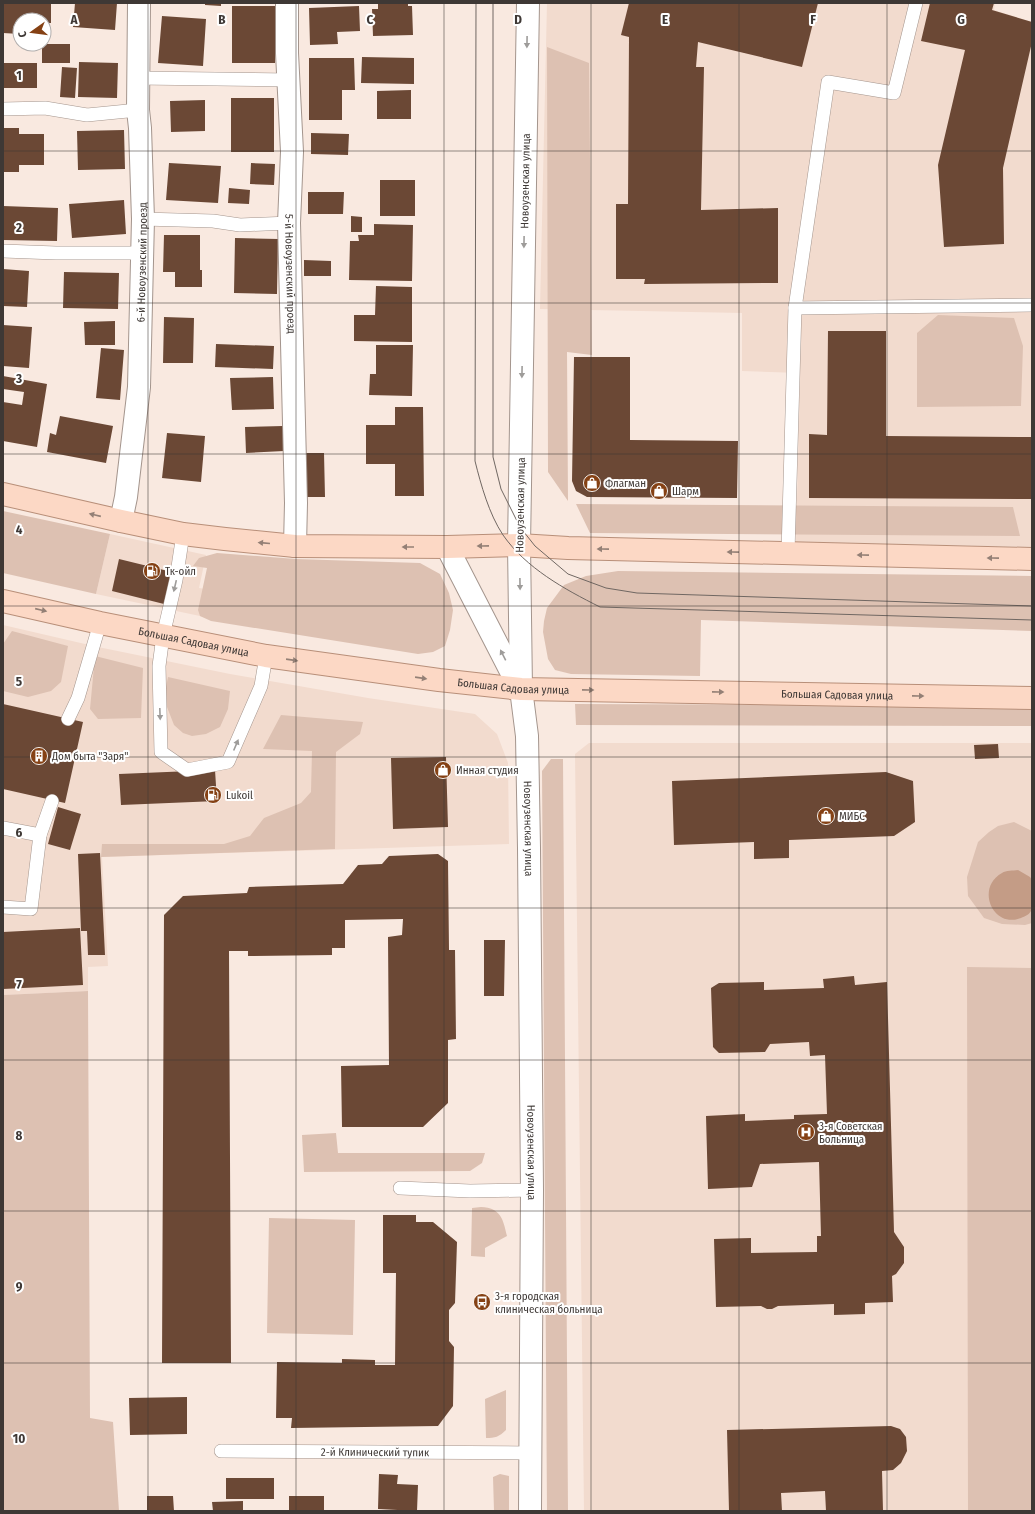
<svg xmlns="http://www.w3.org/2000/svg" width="1035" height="1514" viewBox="0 0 1035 1514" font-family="'Fira Sans Condensed',sans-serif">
	<rect width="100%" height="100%" fill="#f9e9e0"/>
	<path fill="#f2dbce" d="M547,3H995L994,10L1032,22V547L796,542L800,373L742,371V313L540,309Z
		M110,534L206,555L199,588L237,594L233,623L96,594Z
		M3,625L98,647L230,674L368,698L475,714L497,734L508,763L509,844L102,857L108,966L88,967V991L3,995Z
		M589,743H1032V1511H584L575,754Z"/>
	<path fill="#ddc1b2" d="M547,47L589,63L592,355L567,352L568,501L548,472Z
		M938,315L1014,318L1023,346L1021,406L917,407V333Z
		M576,504L1013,507L1020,536L590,533Z
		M3,511L110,534L96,594L3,573Z
		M217,553L296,559L420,563L440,574L449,593L453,610L450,630L445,646L433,652L418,654L211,621L200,616L198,610L207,568L193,566L199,558Z
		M618,571L1032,576V631L701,620L700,676L571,674L555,670L548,659L543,632L544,621L547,608L564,585L586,576Z
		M12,631L68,646L61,682L51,691L28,697L3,691V644Z
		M95,656L143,668L141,718L98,719L90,709Z
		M168,677L230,691L228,709L220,727L206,734L192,736L183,733L174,725L167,707L165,692Z
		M575,704L1032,706V726L576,725Z
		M281,715L363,722L360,734L336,752L335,849L101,857L102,844H224L250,836L264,818L301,803L311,792L312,751L263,749Z
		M551,759H563L568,1511H547L542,771Z
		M1014,822L1032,831V923L1025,925L1002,924L984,918L968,896L967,877L978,842L989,832L998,826Z
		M967,967L1032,968V1511H968Z
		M88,991L90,1418L113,1422L119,1511H3V995Z
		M336,1133L338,1153H485L482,1163L470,1171L304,1172L302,1135Z
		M481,1207C501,1208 503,1219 507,1236L485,1248V1257L471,1256L472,1208Z
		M269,1218L355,1220L353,1335L267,1333Z
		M506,1390V1430C499,1437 495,1438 486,1438L485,1399Z
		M500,1474L509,1476V1511H494L493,1477Z"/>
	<path fill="#c49c86" d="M1018,870L1030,877L1032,880C1032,887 1034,905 1031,911C1029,915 1025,916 1021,918C993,929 975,888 1002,873C1006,870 1013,871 1018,870Z"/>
	<path fill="#6b4835" d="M3,3H51V23H44V20H20V34L3,33Z
		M75,3H117L115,30L73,27Z
		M205,3H221V6L205,5Z
		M378,3H408V6H412L413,35L373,36L372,9H378Z
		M629,3H818L802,67L698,42L696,67H704L701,210L778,208V283L644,284L645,279H616V204H628L629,37L621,35Z
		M930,3H994L992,10L1032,22V42L1003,168L1004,244L944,247L938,165L965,50L921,41Z
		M232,6H276L275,63H232Z
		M359,6L360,31L337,32L338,44L310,45L309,8Z
		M162,16L206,19L203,66L158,63Z
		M42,44H70V63H42Z
		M362,57L414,58V84L361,83Z
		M309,58H354L355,90H342V120H309Z
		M79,62L118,63L117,98L78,97Z
		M3,63H37V88H3Z
		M62,67L77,68L75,98L60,97Z
		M411,90V119H377V91Z
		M231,98H274V152H231Z
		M205,100V131L171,132L170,101Z
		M3,128H19V134H44V165H19V172H3Z
		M124,130L125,169L78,170L77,131Z
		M311,133L349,134L348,155L311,154Z
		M169,163L221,166L218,203L166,200Z
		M251,163L275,164L274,185L250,184Z
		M380,180H415V216H380Z
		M229,188L250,190L249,204L228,203Z
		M308,192H344L343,214H308Z
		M124,200L126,234L72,238L69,204Z
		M3,206L58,208L57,241L3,240Z
		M351,216L362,217V232H351Z
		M374,224L413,225L412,281L349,280L350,241H359L358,235H374Z
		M164,235H200V270H202V287H175V272H163Z
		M235,238L278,239L277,294L234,293Z
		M304,260L331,261V276H304Z
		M3,269L29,271L27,307L3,306Z
		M64,272L119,273L118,309L63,308Z
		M376,286L412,287V342L354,341V315H375Z
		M164,317L194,318L193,363H163Z
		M115,321V345H85L84,322Z
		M3,325L32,327L29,368L3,366Z
		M828,331H886V436L1032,437V499L809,498V434L827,435Z
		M216,344L274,346L273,369L215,367Z
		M376,345H413L412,396L369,395L370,374H376Z
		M101,348L124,350L120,400L96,398Z
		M574,357H630V440L738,441L737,498L587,497L576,491L572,481Z
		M3,376L47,384L37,447L3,441V402L22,405L24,392L3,389Z
		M273,377L274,409L232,410L230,378Z
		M395,407H423L424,496H395V464H366V425H395Z
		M60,416L113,426L106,463L47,452L50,433L56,435Z
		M283,426L284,451L246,453L245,427Z
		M167,433L205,436L201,482L162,478Z
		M306,453H324L325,497H306Z
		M119,559L172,572L164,604L112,591Z
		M3,704L83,722L65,803L3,789Z
		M998,744L999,758L975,759L974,745Z
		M446,757L448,827L393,829L391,758Z
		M215,770L217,801L121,805L119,774Z
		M886,772L913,781L915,822L894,836L789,840V858L754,859V842L674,845L672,781Z
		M58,807L81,814L70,850L48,844Z
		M100,853L105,955H88L87,931H81L78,854Z
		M438,854L448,861L449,950H455L456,1039L448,1040V1103L423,1127H342L341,1066L389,1065L388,937L402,935L403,919L345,920V948H332V955L248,956V951H229L231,1363H162L164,915L183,896L247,893L249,887L343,884L358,865L382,864L389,856Z
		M80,928L83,985L3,989V932Z
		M484,940H505L504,996H484Z
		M854,976L855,985L887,982L894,1232L904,1247V1263L896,1274L892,1276L893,1302L865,1303V1314L834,1315V1304L778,1306L772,1309H767L761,1306L716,1307L714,1239L751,1238V1253L817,1252V1236H821L819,1162L760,1164L752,1187L708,1189L706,1116L745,1114V1121L794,1119V1115L827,1114L825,1055L810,1056L809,1042L770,1044L765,1052L719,1053L713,1047L711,988L719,983L764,982V990L824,988L823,979Z
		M383,1215H416V1222H433L457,1242L455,1303L449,1310V1341L454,1347L453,1406L438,1426L291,1428L292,1418H276L277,1362L342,1363V1359L375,1360V1365H395L396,1273H383Z
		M187,1397V1434L130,1435L129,1398Z
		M891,1426L900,1429L906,1437L907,1451L901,1463L893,1470L882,1471L883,1511H826L825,1491L781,1493L782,1511H729L727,1430Z
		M379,1474L398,1475L397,1484L418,1485L417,1511L378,1509Z
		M226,1478H274V1499H226Z
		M147,1496H173L174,1511H147Z
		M289,1496H324V1511H289Z
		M243,1501V1511H213L212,1502Z"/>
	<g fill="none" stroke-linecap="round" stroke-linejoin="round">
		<g stroke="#a4958d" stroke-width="14">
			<g id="lane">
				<path d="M137,78L289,80"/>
				<path d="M3,109L45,108L87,115L138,110"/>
				<path d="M143,219L213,221L240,225L289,223"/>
				<path d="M3,251L56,253H142"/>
				<path d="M795,308L1032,305"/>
				<path d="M183,534L176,580L163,636L159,666L161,752L187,770L228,762L261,686L266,656"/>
				<path d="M788,553L795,308L828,82L894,93L916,3"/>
				<path d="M68,719L78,698L100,623"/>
				<path d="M3,828L40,835L52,801"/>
				<path d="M3,907L31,909L40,835"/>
				<path d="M400,1188L470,1191L532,1190"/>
				<path id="s1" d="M221,1451L530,1453"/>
			</g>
		</g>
		<g stroke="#a4958d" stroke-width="24">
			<g id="street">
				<path id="s2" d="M287,3V53L292,152L289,223L296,503L295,546"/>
				<path id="s3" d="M121,521L126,497L139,387L143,219L140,128L138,110L139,3"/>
			</g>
		</g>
		<g stroke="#a4958d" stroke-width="24">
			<g id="secondary">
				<path id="s4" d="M528,3L519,545L521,689L527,736L529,848L532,1190L530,1511"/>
				<path d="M447,547L518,685"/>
			</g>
		</g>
		<g stroke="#b88f79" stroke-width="24">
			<g id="primary">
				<path d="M3,494L121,521L183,534L225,539L295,546L447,547L519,545L568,548L1032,559"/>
				<path id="s5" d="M3,601L100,623L266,656L439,680L521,689L1032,698"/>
			</g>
		</g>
		<use href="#lane" stroke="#fff" stroke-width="13"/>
		<use href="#street" stroke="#fff" stroke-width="22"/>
		<use href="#secondary" stroke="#fff" stroke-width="22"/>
		<use href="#primary" stroke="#fcd8c5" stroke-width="22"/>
		<path stroke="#706762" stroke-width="1" d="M476,3L475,461C481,485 489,514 503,535C526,568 564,589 600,607L1032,620
			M493,3V457L501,489L520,527L535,546L568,574L606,588L637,593L1032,606"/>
	</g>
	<defs><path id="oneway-solid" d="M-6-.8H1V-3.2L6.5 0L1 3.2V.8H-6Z"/></defs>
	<g fill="#9e9c9a">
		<use href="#oneway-solid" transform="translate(527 42) rotate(91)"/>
		<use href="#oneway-solid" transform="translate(524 242) rotate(91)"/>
		<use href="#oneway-solid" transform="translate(522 372) rotate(91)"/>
		<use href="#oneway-solid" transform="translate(520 584) rotate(89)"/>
		<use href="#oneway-solid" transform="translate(175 586) rotate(103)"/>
		<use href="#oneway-solid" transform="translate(503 655) rotate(-117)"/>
		<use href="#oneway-solid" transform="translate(160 714) rotate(88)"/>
		<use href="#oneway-solid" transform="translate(236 745) rotate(-67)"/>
	</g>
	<g fill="#948076">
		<use href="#oneway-solid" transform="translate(95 515) rotate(-167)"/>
		<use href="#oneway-solid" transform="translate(264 543) rotate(-175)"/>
		<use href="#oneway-solid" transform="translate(483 546) rotate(179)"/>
		<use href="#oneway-solid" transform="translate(408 547) rotate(180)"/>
		<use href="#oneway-solid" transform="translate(603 549) rotate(-179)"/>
		<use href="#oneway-solid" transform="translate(733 552) rotate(-179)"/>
		<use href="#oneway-solid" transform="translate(863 555) rotate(-179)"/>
		<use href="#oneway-solid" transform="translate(993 558) rotate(-179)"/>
		<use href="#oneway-solid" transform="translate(41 610) rotate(13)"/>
		<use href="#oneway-solid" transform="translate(292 660) rotate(8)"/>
		<use href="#oneway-solid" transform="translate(421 678) rotate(8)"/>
		<use href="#oneway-solid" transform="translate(588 690) rotate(1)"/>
		<use href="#oneway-solid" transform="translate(718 692) rotate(1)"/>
		<use href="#oneway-solid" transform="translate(918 696) rotate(1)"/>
	</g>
	<path fill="none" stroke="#3e3835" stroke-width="1" stroke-opacity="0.55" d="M148,3V1511M296,3V1511M444,3V1511M591,3V1511M739,3V1511M887,3V1511M3,151H1032M3,303H1032M3,454H1032M3,606H1032M3,757H1032M3,908H1032M3,1060H1032M3,1211H1032M3,1363H1032"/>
	<defs>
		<g id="shop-disc" transform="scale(0.9)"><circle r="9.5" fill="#854114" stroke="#fff"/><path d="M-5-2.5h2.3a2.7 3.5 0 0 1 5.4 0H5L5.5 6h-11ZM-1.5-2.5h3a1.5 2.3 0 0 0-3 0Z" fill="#fff"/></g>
		<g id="fuel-disc" transform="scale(0.9)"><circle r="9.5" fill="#854114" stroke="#fff"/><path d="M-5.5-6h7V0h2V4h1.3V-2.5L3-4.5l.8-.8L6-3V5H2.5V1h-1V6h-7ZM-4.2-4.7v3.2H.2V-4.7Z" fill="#fff"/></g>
		<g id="building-disc" transform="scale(0.9)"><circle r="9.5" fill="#854114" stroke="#fff"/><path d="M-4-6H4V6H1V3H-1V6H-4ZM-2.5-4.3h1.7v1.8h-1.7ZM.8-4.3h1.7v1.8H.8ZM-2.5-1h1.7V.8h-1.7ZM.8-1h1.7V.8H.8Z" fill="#fff"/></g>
		<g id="hospital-disc" transform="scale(0.9)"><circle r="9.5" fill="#854114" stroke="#fff"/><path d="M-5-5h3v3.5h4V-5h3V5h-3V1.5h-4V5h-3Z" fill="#fff"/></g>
		<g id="bus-disc" transform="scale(0.9)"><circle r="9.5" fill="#854114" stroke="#fff"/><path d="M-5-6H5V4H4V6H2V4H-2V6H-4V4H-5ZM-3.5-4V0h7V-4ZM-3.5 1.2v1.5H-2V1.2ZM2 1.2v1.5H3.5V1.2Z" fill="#fff"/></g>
	</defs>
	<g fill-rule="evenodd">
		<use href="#shop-disc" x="592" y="483"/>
		<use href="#shop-disc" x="659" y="491"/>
		<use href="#fuel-disc" x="152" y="571"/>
		<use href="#building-disc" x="39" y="756"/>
		<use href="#shop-disc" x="443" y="770"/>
		<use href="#fuel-disc" x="213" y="795"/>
		<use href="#shop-disc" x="826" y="816"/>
		<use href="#hospital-disc" x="806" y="1132"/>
		<use href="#bus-disc" x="482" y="1302"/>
	</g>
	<g text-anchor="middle" stroke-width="4" stroke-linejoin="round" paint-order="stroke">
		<g font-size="11" fill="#3e3835" stroke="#fff">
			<text transform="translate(525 181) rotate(-89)" y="4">Новоузенская улица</text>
			<text dy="4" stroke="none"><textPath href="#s3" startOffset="260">6-й Новоузенский проезд</textPath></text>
			<text dy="4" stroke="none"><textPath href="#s2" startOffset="271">5-й Новоузенский проезд</textPath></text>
			<text transform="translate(520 505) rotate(-89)" y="4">Новоузенская улица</text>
			<text dy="4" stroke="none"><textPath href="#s5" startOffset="195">Большая Садовая улица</textPath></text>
			<text dy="4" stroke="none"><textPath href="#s5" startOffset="518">Большая Садовая улица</textPath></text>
			<text dy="4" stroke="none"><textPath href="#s5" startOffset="842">Большая Садовая улица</textPath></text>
			<text dy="4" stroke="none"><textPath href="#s4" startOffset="826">Новоузенская улица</textPath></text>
			<text dy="4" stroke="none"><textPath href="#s4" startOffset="1150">Новоузенская улица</textPath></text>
			<text dy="4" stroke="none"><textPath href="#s1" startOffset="154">2-й Клинический тупик</textPath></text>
		</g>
		<g font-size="11" fill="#3e3835" stroke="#fff" text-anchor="start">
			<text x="605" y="487">Флагман</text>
			<text x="672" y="495">Шарм</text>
			<text x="165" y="575">Тк-ойл</text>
			<text x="52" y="760">Дом быта "Заря"</text>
			<text x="456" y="774">Инная студия</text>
			<text x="226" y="799">Lukoil</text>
			<text x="839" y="820">МИБС</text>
			<text x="819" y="1130">3-я Советская<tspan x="819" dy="13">Больница</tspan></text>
			<text x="495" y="1300">3-я городская<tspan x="495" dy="13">клиническая больница</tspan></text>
		</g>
	</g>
	<g font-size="13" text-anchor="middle" font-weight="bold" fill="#3e3835" stroke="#fff" stroke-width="4" stroke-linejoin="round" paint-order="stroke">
		<text x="74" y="24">A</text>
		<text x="222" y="24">B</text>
		<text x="370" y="24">C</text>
		<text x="518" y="24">D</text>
		<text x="665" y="24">E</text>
		<text x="813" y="24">F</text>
		<text x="961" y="24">G</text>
		<text x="19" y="80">1</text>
		<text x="19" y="232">2</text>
		<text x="19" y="383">3</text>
		<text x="19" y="534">4</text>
		<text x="19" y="686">5</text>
		<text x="19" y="837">6</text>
		<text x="19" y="989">7</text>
		<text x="19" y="1140">8</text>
		<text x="19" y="1291">9</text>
		<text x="19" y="1443">10</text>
	</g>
	<rect width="1035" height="1514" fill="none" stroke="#3e3835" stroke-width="8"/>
	<g transform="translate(32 32) rotate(256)"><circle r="19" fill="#ffffff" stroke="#b2afae"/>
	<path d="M0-3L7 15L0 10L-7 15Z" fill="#854114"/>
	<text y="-6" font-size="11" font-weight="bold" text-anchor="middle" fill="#3e3835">С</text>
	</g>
</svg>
